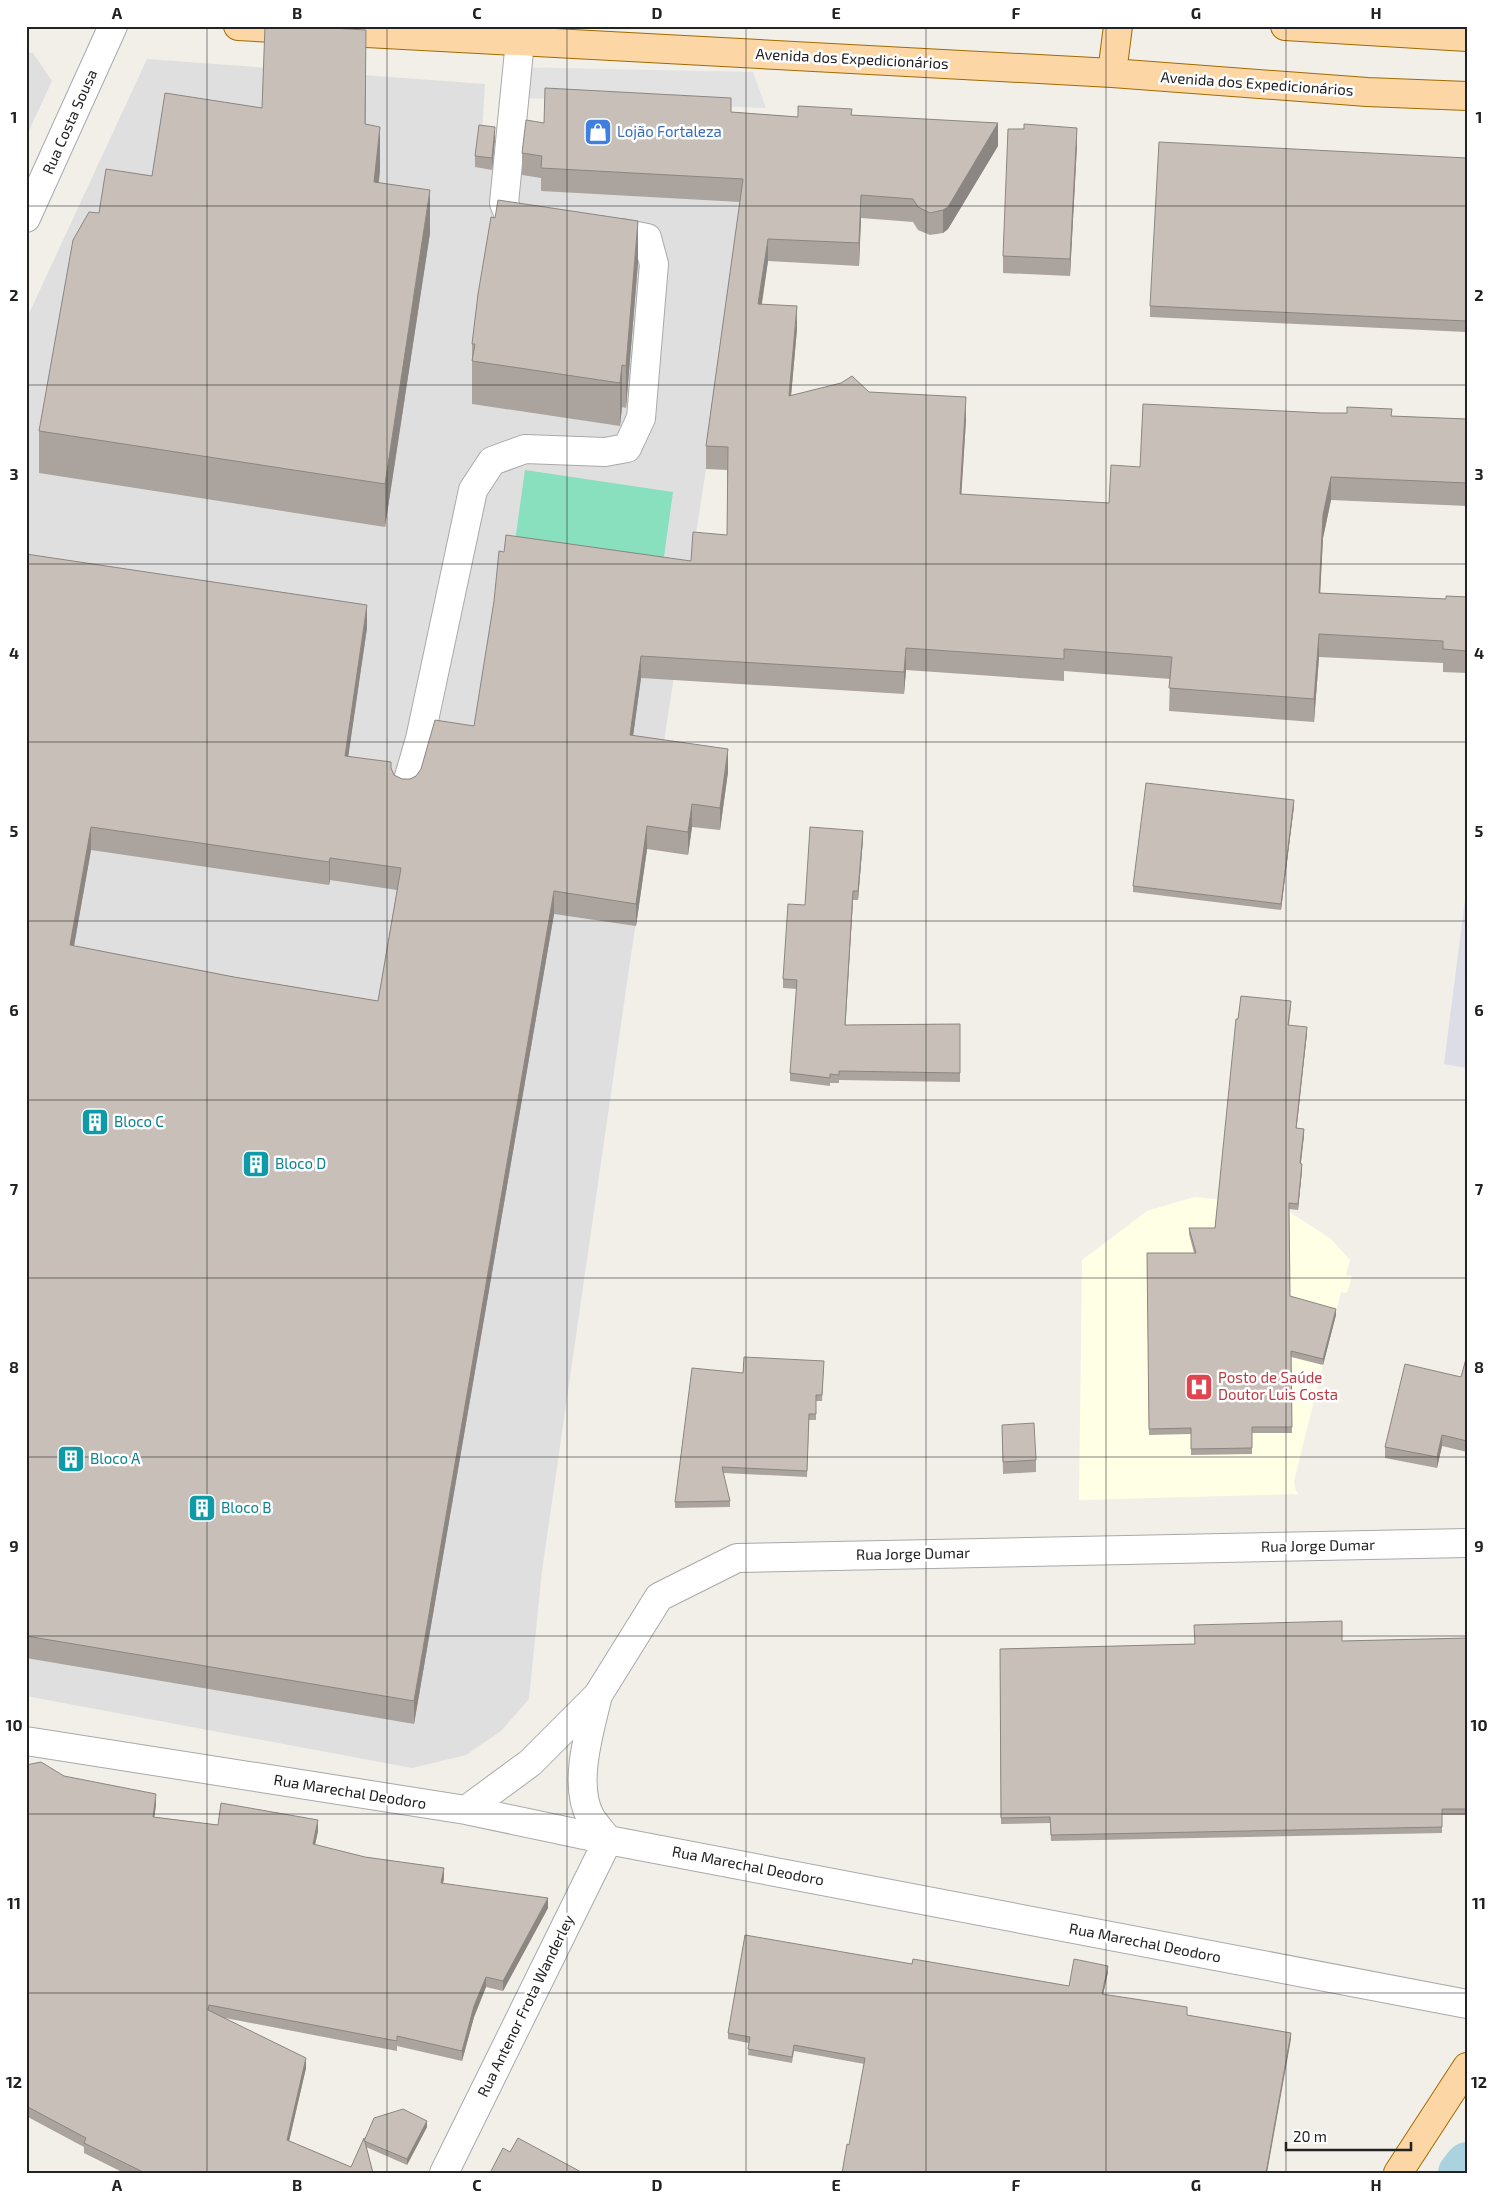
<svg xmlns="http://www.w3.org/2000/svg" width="1493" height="2199" viewBox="0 0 1493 2199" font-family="'Exo 2',sans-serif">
	<rect width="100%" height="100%" fill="#f2efe9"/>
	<path fill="#e0dfdf" d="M26,52L33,53L52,81L26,137Z
		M147,59L485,84L482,133L554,123L764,131L706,469L631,955L542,1571L529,1699L501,1731L466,1755L412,1768L26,1696V320Z"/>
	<path fill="#ffffe5" d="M1194,1197L1279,1205L1331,1239L1350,1260L1346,1275L1352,1276L1347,1293L1341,1292L1294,1481L1295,1488L1298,1494L1079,1500L1082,1260L1147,1211Z"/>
	<path fill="#88e0be" d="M525,470L673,492L662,571L514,548Z"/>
	<path fill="#e2e2e2" d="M507,67L753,72L766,108L503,97Z"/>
	<path fill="#dddde8" d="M1467,884V1068L1444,1064Z"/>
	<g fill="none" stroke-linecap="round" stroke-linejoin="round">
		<path stroke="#aad3df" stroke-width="44" d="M1460,2173L1467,2164"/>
		<g stroke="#a9a9a9" stroke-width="30">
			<path id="minor" d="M520,41L504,203L512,223L526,227
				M26,218L113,26
				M406,787L420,739L473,490L492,461L525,449L605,452L627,448L641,418L654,264L647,238L621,233H601
				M598,1695C590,1730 572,1785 591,1818C596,1826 603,1833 608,1840
				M26,1741L466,1810L608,1840L1467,2004
				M466,1810L530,1763L598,1695L659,1597L737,1558L1467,1543
				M444,2173L608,1840"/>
		</g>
		<g stroke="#a06b00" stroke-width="30">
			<path id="major" d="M238,26L1112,73L1367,92L1467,96
				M1285,26L1467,37
				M1112,73L1118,26
				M1398,2173L1467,2067"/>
		</g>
		<use href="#minor" stroke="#fff" stroke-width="28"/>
		<use href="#major" stroke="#fcd6a4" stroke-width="28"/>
	</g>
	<path fill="#aba49e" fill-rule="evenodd" d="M366,72L365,124L380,169L379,183L430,233L385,527L39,473V431L99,213L152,176L262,108Z
		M731,112L798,117L852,115L998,146L948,229L943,233L930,235L918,230L913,222L861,218L859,266L768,261L762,304L797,329L791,395L869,392L966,420L961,495L1109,503L1140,467L1392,416L1467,419V506L1331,500L1323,538L1320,593L1446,599L1467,597V673L1443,672V663L1319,657L1314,722L1169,711L1170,679L1064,671V681L906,670L904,694L641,678L633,736L728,772L720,830L692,827L688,855L647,849L636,926L554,914L414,1724L26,1658V554L367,628L348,756L391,768L394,775L402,779H410L416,776L474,726L727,535V470L706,469V446L740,202L541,191V178L522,175V153L544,123ZM91,850L329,885L330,880L397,890L378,1001L234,977L74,946Z
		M495,139L492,170L475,167V156Z
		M1077,145L1070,276L1003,273V256Z
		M1467,158V315L1466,332L1150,317V306Z
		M638,263L626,408L622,407L620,426L472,404V344Z
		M1294,806L1281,910L1133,892V886Z
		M863,839L858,900H853L845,1025L960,1024V1082L839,1080V1083H830V1086L790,1081V1073L797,989L783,988V979L805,905Z
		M1291,1007L1289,1025L1307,1033L1296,1128L1304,1135L1301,1163L1302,1170L1298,1210L1289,1209L1290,1296L1336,1315L1323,1365L1291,1357L1292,1433H1252V1454L1191,1455V1434L1149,1435L1147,1253H1194L1189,1234V1228H1215L1238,1019Z
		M1467,1355V1452L1442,1446L1437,1468L1385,1458V1447L1461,1377Z
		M824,1361L822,1401H816V1420H809L807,1477L723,1473L730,1501V1507L675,1508V1502L743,1373Z
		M1002,1425L1036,1460V1472L1003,1474Z
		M1467,1638V1815H1442V1833L1051,1841L1050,1823L1001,1824L1000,1649Z
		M26,1765L156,1805L154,1817L218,1825L318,1831L315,1845L444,1878L443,1883L548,1908L503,1991L486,1987L474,2017L462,2061L397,2046V2051L225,2018L306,2068L289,2141L351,2167L364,2140L427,2127L407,2165L366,2147L373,2173H124L84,2153V2147L26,2116Z
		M912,1964L1069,1986L1108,1972L1103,1994L1187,2015L1291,2039L849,2145L864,2064L794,2051L792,2063L748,2055L749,2043L728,2039V2033Z"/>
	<path fill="#8b8681" d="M366,30V72L365,167V124Z
		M998,123V146L948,229L943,233V210Z
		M380,127V169L374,225V182Z
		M495,127V139L492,170V158Z
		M1077,128V145L1070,276V259Z
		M430,190V233L385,527V484Z
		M861,195V218L859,266V243Z
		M638,221V263L626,408V366Z
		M768,239V261L758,327V304Z
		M797,306V329L789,419V396Z
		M622,365V407L620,426V383Z
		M966,397V420L960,517V494Z
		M1331,477V500L1323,538L1319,616V593L1323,515Z
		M367,605V628L345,779V756Z
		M1319,634V657L1314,722V699Z
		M906,648V670L904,694V672Z
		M641,656V678L630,758V735Z
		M728,749V772L720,830V808Z
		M1294,800V806L1281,910V904Z
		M692,804V827L688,855V832Z
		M647,826V849L636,926V904Z
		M91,827V850L70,968V945Z
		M863,831V839L858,900V891Z
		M330,858V880L329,885V862Z
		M554,891V914L414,1724V1701Z
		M853,891V900L845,1034V1025Z
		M1307,1027V1033L1296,1134V1128Z
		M1304,1129V1135L1300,1169V1163Z
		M1302,1164V1170L1298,1210V1204Z
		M1336,1309V1315L1323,1365V1359Z
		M1442,1435V1446L1437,1468V1457Z
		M156,1794V1805L153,1827V1817Z
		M318,1820V1831L313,1854V1844Z
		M444,1868V1878L441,1893V1883Z
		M548,1898V1908L503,1991V1981Z
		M1108,1966V1972L1102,2000V1994Z
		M486,1977V1987L474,2017L462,2061V2051L474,2006Z
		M1291,2033V2039L1267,2173H1266Z
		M306,2058V2068L287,2150V2140Z
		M427,2121V2127L407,2165V2159Z"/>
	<path fill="#c7bfb8" stroke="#8b8681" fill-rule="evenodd" d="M265,26H298L366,30L365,124L380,127L374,182L430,190L385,484L39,431L73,240L89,212L99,213L106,169L152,176L165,93L262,108Z
		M545,88L731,98V112L798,117V106L852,109L851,115L998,123L948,207L943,210L930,213L918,207L913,199L861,195L859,243L768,239L758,304L797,306L789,396L841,383L852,376L869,392L966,397L960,494L1109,503L1111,465L1140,467L1143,404L1322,413H1347V407L1392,409L1391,416L1467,419V483L1331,477L1323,515L1319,593L1446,599V596L1467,597V651L1443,649V641L1319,634L1314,699L1169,688L1172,657L1064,649V659L906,648L904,672L641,656L630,735L728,749L720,808L692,804L688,832L647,826L636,904L554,891L414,1701L26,1636V554L367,605L345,756L391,762V768L394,775L402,779H410L416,776L421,769L435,720L474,726L494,601L499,551L504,552L506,535L691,561L693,532L727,535L728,447L706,446L743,179L541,168L542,156L522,153L526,120L544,123ZM91,827L329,862L330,858L401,868L378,1001L234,977L70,945Z
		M1024,124L1077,128L1070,259L1003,256L1008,129H1024Z
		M479,125L495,127L492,158L475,156Z
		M1159,142L1467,158V303L1466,321L1150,306Z
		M498,200L638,221L626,366L622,365L620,383L472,361L475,344H472L478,294L491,217L495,218Z
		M1146,783L1294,800L1281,904L1133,886Z
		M810,827L863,831L858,891H853L845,1025L960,1024V1073L839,1071V1075L830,1074V1078L790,1073L797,980L783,979L788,904L805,905Z
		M1241,996L1291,1001L1288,1025L1307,1027L1296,1128L1304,1129L1300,1163L1302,1164L1298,1204L1289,1203L1290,1296L1336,1309L1323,1359L1291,1351L1292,1427H1252V1448L1191,1449V1428L1149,1429L1147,1253H1196L1189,1228H1215L1236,1019H1238Z
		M1467,1355V1441L1442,1435L1437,1457L1385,1447L1405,1364L1461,1377Z
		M744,1357L824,1361L822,1395H816V1414H809L807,1471L722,1467L730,1501L675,1502L692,1368L743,1373Z
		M1034,1423L1036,1460L1003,1462L1002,1425Z
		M1342,1621V1641L1467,1638V1809H1442V1827L1051,1835L1050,1817L1001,1818L1000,1649L1195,1644L1194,1625Z
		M41,1762L64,1776L156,1794L153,1817L218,1825L221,1803L318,1820L313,1844L365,1857L444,1868L441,1883L548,1898L503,1981L486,1977L474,2006L462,2051L397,2036V2041L209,2005L208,2010L306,2058L287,2140L351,2167L364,2138L373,2173H145L84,2143L86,2138L26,2106V1765Z
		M745,1935L912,1964L913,1959L1069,1986L1074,1959L1108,1966L1102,1994L1187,2007V2015L1291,2033L1266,2173H842L847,2144L849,2145L865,2058L794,2045L792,2057L748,2049L750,2037L728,2033Z
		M403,2109L427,2121L407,2159L364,2141L374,2118Z
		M518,2138L583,2173H490L503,2148L510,2152Z"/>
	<path fill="none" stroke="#222" stroke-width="1" stroke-opacity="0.55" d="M207,26V2173M387,26V2173M567,26V2173M746,26V2173M926,26V2173M1106,26V2173M1286,26V2173M26,206H1467M26,385H1467M26,564H1467M26,742H1467M26,921H1467M26,1100H1467M26,1278H1467M26,1457H1467M26,1636H1467M26,1814H1467M26,1993H1467"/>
	<defs>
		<g id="shop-square" transform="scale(1.4375)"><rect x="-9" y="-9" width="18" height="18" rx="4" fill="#3f7fe0" stroke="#fff"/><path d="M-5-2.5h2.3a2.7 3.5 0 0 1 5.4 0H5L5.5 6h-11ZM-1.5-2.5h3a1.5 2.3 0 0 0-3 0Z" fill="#fff"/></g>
		<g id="building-square" transform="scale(1.4375)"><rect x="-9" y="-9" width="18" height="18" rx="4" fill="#0f9aa8" stroke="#fff"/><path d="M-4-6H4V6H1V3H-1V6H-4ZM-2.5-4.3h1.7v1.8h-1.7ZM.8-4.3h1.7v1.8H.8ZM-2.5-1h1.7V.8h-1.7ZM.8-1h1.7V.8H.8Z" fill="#fff"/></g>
		<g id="hospital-square" transform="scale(1.4375)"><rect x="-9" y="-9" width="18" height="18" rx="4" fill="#e0444e" stroke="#fff"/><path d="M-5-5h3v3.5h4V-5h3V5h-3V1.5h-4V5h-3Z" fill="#fff"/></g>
	</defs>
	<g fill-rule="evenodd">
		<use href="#shop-square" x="598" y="132"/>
		<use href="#building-square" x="95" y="1122"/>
		<use href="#building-square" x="256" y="1164"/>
		<use href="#hospital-square" x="1199" y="1387"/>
		<use href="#building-square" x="71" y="1459"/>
		<use href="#building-square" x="202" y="1508"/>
	</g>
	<g text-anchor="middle" stroke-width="5" stroke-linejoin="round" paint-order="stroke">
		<g font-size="15" fill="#222" stroke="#fff">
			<text transform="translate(852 59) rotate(3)" y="5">Avenida dos Expedicionários</text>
			<text transform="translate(1257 84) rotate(4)" y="5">Avenida dos Expedicionários</text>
			<text transform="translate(70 122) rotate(-66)" y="5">Rua Costa Sousa</text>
			<text transform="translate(1318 1546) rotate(-1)" y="5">Rua Jorge Dumar</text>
			<text transform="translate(913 1554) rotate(-1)" y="5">Rua Jorge Dumar</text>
			<text transform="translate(350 1792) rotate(9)" y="5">Rua Marechal Deodoro</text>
			<text transform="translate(748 1866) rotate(11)" y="5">Rua Marechal Deodoro</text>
			<text transform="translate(1145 1943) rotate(11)" y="5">Rua Marechal Deodoro</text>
			<text transform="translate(526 2006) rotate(-64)" y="5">Rua Antenor Frota Wanderley</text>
		</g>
		<g font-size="15" fill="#366cbe" stroke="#fff" text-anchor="start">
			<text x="617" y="137">Lojão Fortaleza</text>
		</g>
		<g font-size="15" fill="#0d838f" stroke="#fff" text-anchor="start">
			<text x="114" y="1127">Bloco C</text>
			<text x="275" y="1169">Bloco D</text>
			<text x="90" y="1464">Bloco A</text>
			<text x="221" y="1513">Bloco B</text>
		</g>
		<g font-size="15" fill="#be3a42" stroke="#fff" text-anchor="start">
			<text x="1218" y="1383">Posto de Saúde<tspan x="1218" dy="17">Doutor Luis Costa</tspan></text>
		</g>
	</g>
	<rect width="1493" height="2199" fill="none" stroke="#ffffff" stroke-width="55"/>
	<path d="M1286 2142v8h125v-8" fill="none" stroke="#222222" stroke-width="2.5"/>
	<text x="1293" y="2142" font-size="15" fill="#222222" stroke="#ffffff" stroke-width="4" paint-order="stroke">20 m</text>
	<rect x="28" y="28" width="1438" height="2144" fill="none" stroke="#222" stroke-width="2"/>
	<g font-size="16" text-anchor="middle" font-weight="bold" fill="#222">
		<text x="117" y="19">A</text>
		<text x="297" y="19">B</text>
		<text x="477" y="19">C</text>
		<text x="657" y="19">D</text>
		<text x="836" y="19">E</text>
		<text x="1016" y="19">F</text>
		<text x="1196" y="19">G</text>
		<text x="1376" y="19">H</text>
		<text x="14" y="123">1</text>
		<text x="1479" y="123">1</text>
		<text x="14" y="301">2</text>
		<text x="1479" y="301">2</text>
		<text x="14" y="480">3</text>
		<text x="1479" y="480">3</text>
		<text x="14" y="659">4</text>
		<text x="1479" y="659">4</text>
		<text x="14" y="837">5</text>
		<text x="1479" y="837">5</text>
		<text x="14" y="1016">6</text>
		<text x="1479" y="1016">6</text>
		<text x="14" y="1195">7</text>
		<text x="1479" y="1195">7</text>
		<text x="14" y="1373">8</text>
		<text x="1479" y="1373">8</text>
		<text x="14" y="1552">9</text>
		<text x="1479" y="1552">9</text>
		<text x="14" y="1731">10</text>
		<text x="1479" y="1731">10</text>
		<text x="14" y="1909">11</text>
		<text x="1479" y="1909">11</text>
		<text x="14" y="2088">12</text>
		<text x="1479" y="2088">12</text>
		<text x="117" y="2191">A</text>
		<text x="297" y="2191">B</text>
		<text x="477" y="2191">C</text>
		<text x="657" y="2191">D</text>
		<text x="836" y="2191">E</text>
		<text x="1016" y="2191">F</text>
		<text x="1196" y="2191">G</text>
		<text x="1376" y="2191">H</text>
	</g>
</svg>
